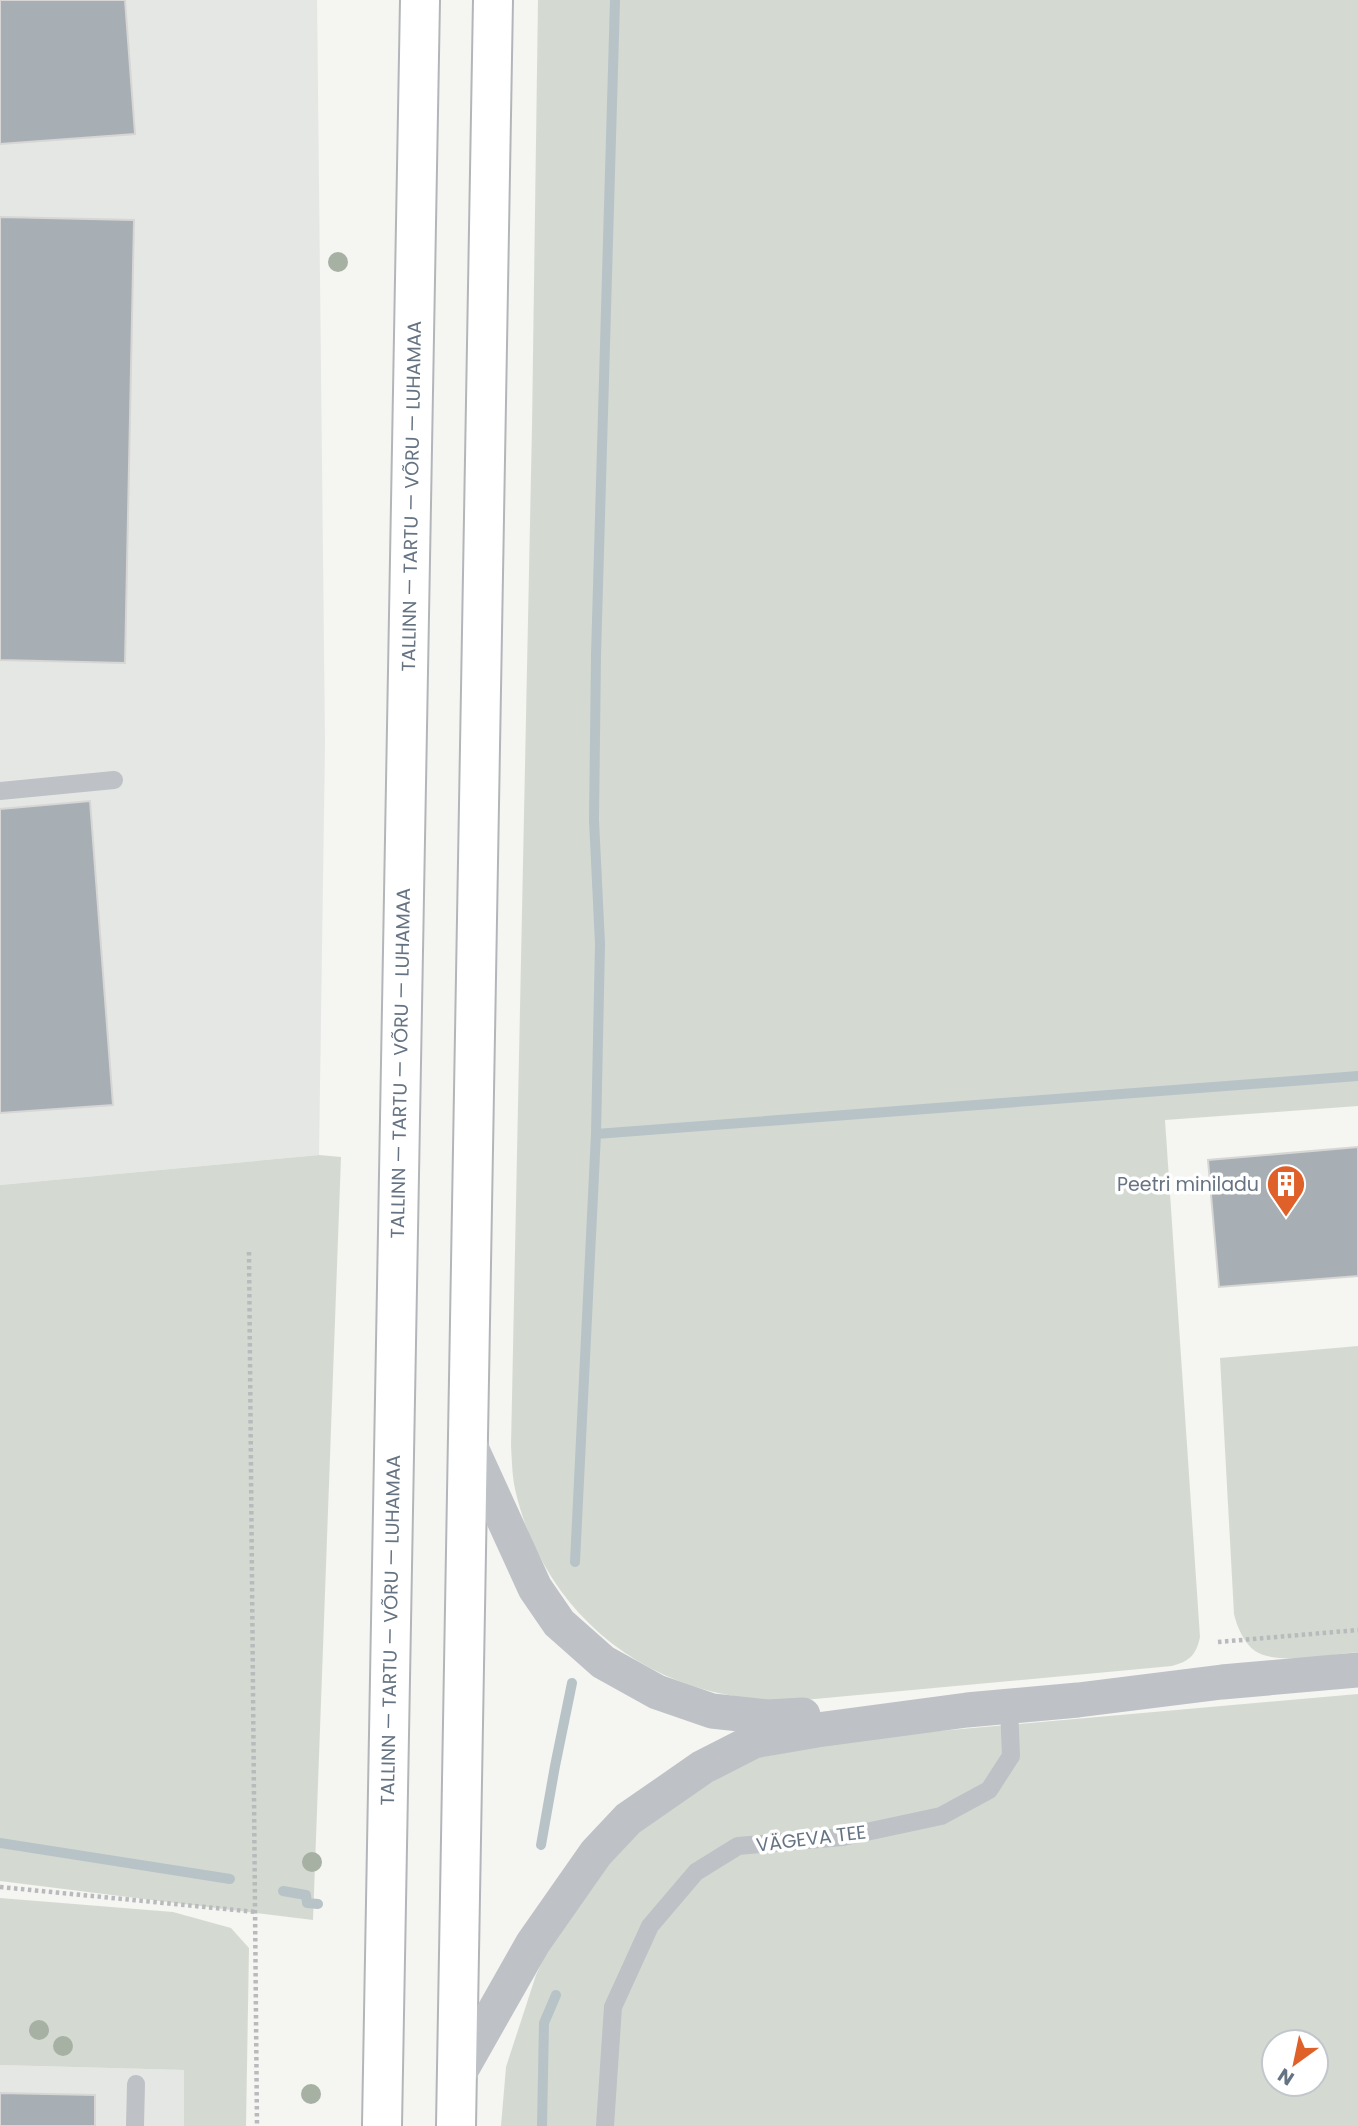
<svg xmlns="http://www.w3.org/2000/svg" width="1358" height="2126" viewBox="0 0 1358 2126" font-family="Poppins,sans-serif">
	<rect width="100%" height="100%" fill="#f5f5f1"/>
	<path fill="#e5e7e5" d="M0,0H317L325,743L319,1155L0,1185Z
		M0,2065L184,2070V2126H0Z"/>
	<path fill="#d4dad1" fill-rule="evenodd" d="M538,0H1358V1106L1165,1120L1200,1637C1196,1655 1190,1661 1172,1666L782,1702C752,1699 722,1696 693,1686C601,1656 536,1582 515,1489C512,1475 512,1460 511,1446L532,426Z
		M319,1155L341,1157L313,1920L0,1881V1185Z
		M1358,1346V1652C1332,1654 1277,1666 1255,1651C1244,1643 1237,1627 1234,1614L1220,1358Z
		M1358,1694V2126H501L506,2067L536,1975L559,1926L628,1840L728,1771L756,1758L871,1737ZM1274,2042H1316V2084H1274Z
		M0,1898L173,1912L231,1928L249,1948L246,2126H184V2070L0,2065Z"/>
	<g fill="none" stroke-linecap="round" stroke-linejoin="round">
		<path stroke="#b8c3c8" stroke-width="10" d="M596,1134L1358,1076
			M575,1562L596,1134L600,944L594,820L596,655L615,0
			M0,1843L230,1879
			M541,1845L555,1766L572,1683
			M283,1891L306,1895L307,1903L318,1904
			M542,2126L544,2023L556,1995"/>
	</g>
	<path fill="#a7aeb4" stroke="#d6d6d4" stroke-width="2" d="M0,0H125L135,134L0,144Z
		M0,217L134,220L125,663L0,660Z
		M90,801L113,1105L0,1113V809Z
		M1358,1147V1276L1219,1287L1208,1160Z
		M0,2093L95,2095V2126H0Z"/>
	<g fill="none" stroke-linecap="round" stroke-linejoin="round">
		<g stroke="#b3b6b9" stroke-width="42">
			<path id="highway" d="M382,2126L420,0
				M456,2126L493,0"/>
		</g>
		<path stroke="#b8babd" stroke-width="4.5" stroke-dasharray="3.5 3.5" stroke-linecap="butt" d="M249,1252L257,2126
			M1218,1642L1358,1630
			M0,1887L256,1912"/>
		<path stroke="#bec1c5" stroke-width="18" d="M0,791L114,780
			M135,2126L136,2084
			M605,2126L613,2007L650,1926L696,1872L738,1846L843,1837L941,1816L989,1790L1011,1756L1009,1707"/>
		<path stroke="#bec1c5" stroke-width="35" d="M467,1439L535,1588L559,1623L603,1662L657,1692L712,1711L768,1717L803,1715
			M457,2077L533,1943L596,1853L628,1819L703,1767L754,1741L817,1730L967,1710L1078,1700L1222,1682L1358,1670"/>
		<use href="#highway" stroke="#fff" stroke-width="38"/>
	</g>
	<g fill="#a6b1a3">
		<circle cx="338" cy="262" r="10"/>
		<circle cx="312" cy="1862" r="10"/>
		<circle cx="39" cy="2030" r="10"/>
		<circle cx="63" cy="2046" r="10"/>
		<circle cx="311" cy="2094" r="10"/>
	</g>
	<defs>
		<g id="building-pin" transform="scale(2.0125)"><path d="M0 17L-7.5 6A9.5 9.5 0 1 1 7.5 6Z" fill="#df6028" stroke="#fff"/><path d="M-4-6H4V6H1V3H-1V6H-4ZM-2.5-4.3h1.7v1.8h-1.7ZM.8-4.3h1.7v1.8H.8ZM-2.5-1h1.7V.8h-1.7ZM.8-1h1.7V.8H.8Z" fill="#fff"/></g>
	</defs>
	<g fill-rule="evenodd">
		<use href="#building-pin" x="1286" y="1184"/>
	</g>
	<g text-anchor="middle" stroke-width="7" stroke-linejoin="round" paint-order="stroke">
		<g font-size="19" fill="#657382" stroke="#fff">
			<text transform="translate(411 496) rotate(-89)" y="7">TALLINN — TARTU — VÕRU — LUHAMAA</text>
			<text transform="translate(400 1063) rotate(-89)" y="7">TALLINN — TARTU — VÕRU — LUHAMAA</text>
			<text transform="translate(390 1630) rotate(-89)" y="7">TALLINN — TARTU — VÕRU — LUHAMAA</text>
			<text transform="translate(811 1838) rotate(-7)" y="7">VÄGEVA TEE</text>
		</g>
		<g font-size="19" fill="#657382" stroke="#fff" text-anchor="end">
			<text x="1259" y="1191">Peetri miniladu</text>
		</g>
	</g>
	<g transform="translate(1295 2063) rotate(213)"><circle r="33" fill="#ffffff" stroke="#c1c7cd" stroke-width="2"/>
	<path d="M0-5L12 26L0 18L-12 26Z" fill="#df6028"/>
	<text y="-10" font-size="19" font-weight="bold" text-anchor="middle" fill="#657382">N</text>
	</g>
</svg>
